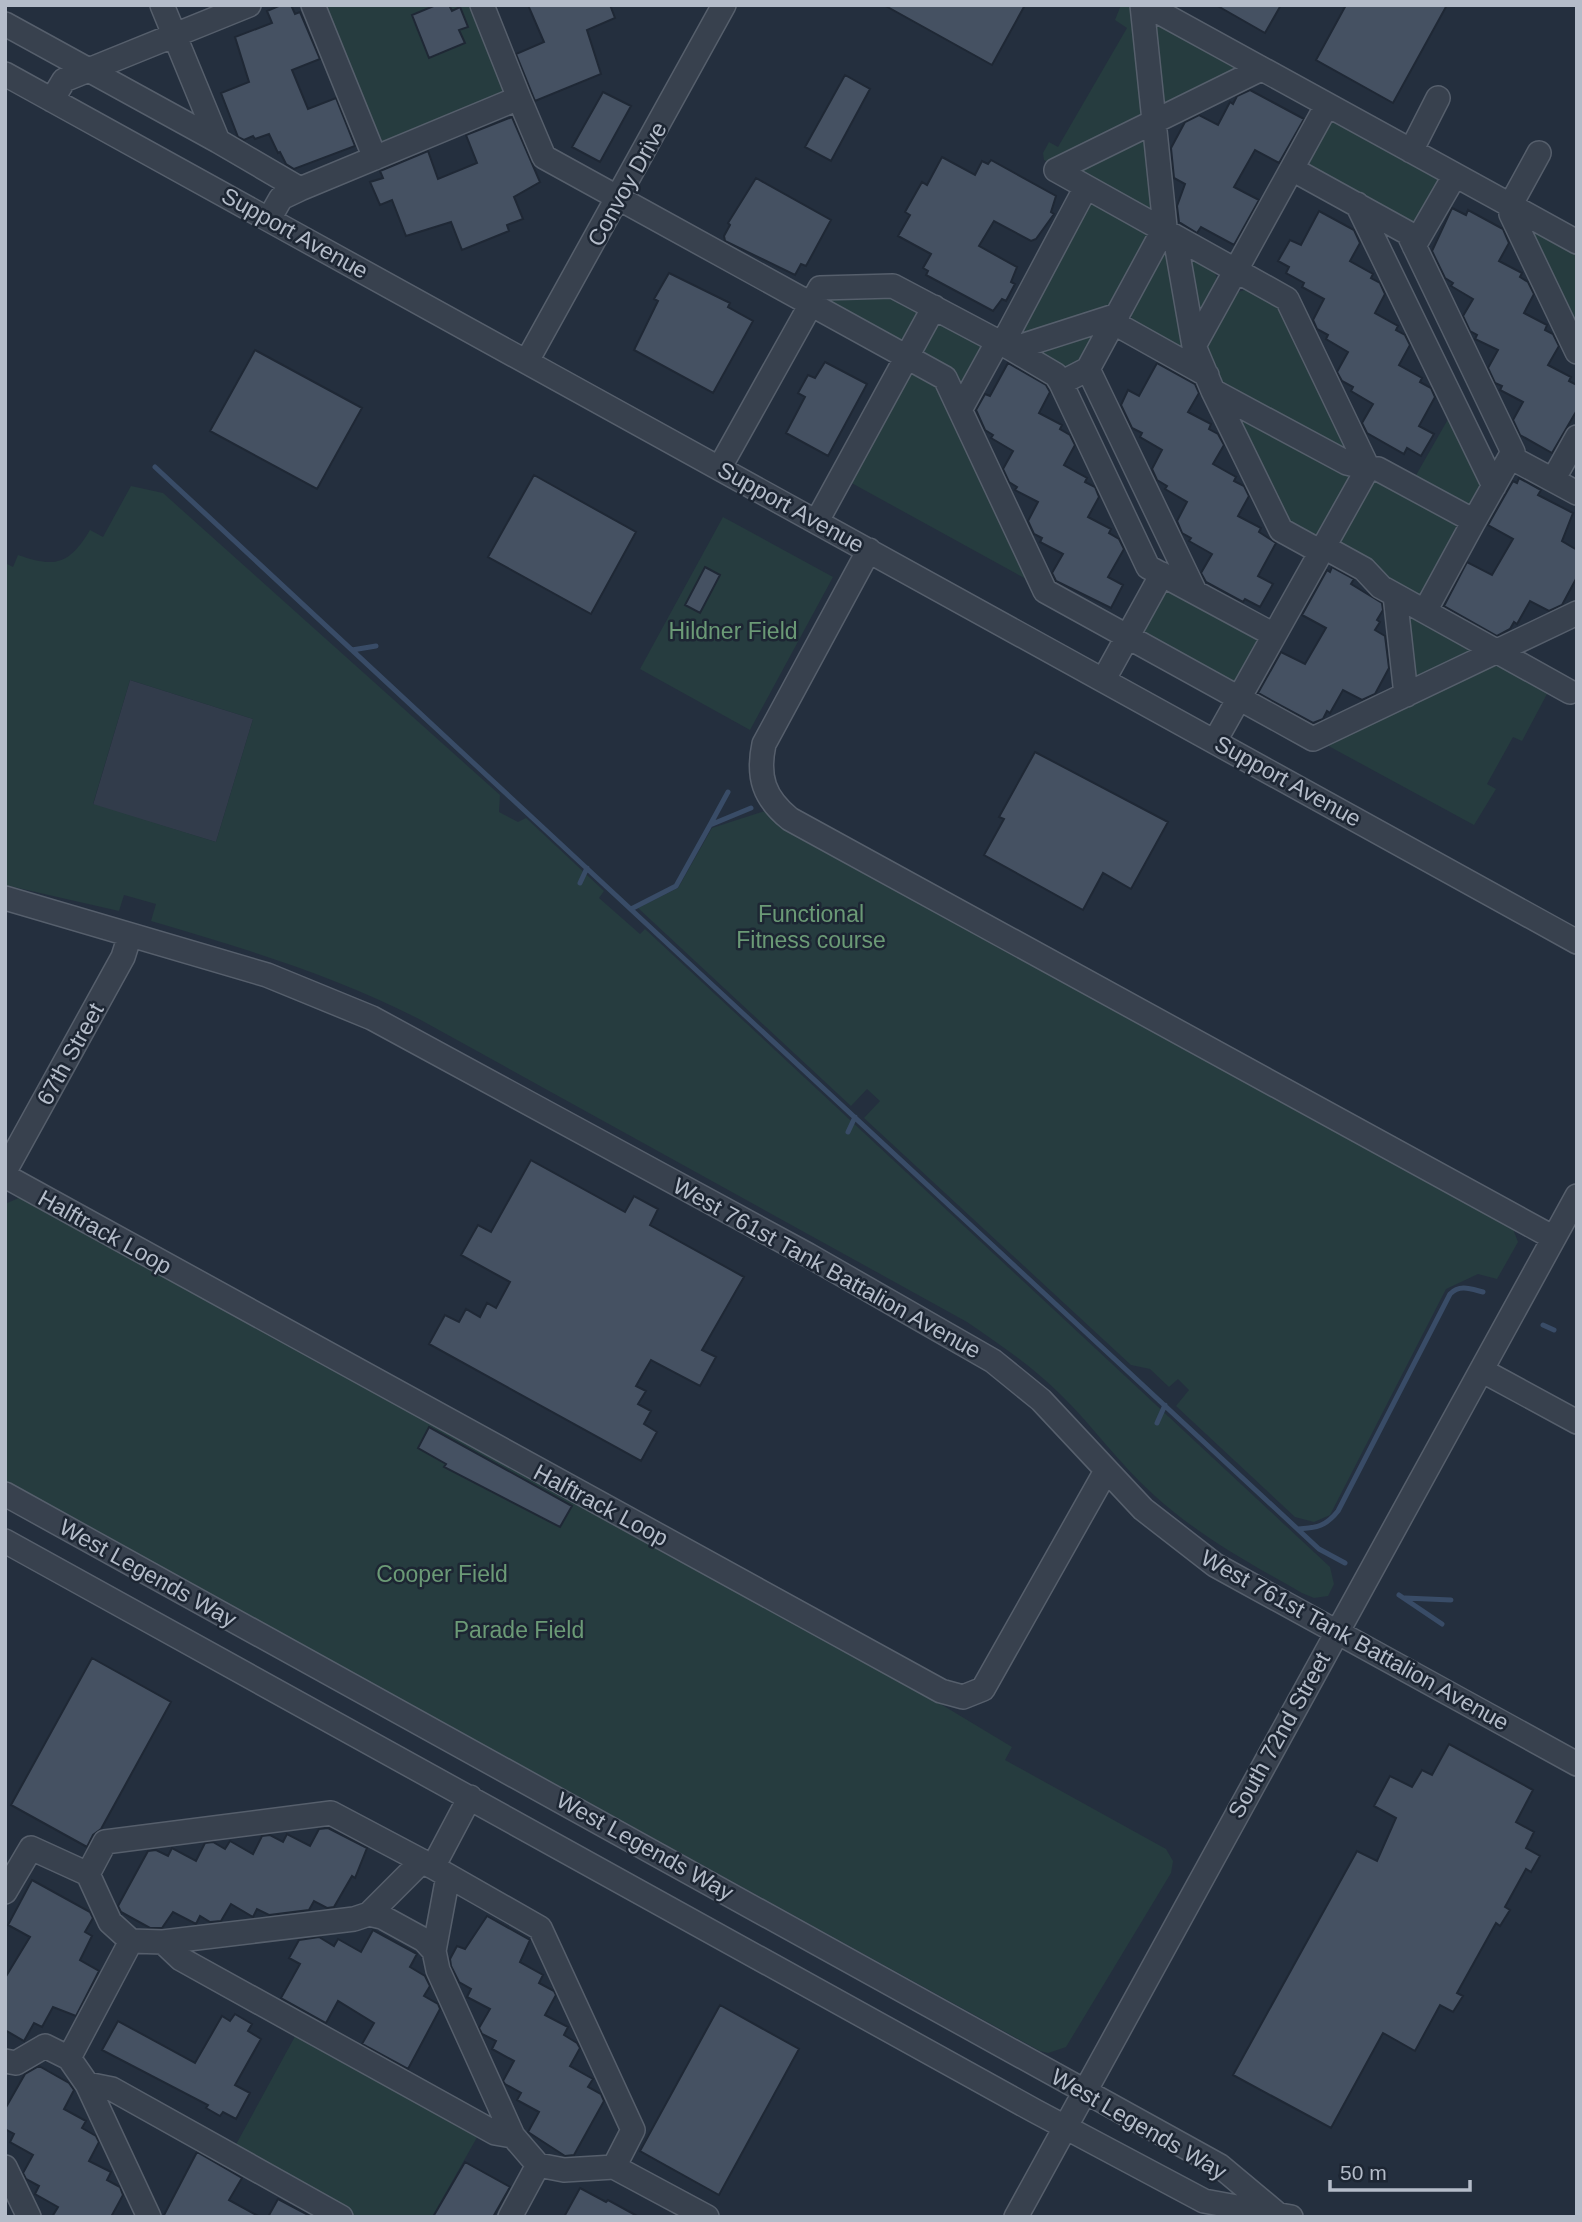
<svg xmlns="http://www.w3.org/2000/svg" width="1582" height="2222" viewBox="0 0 1582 2222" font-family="Arial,sans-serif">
	<rect width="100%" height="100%" fill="#242f3e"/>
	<path fill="#323c4b" d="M130,680L253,719L216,842L93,805Z"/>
	<path fill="#263c3f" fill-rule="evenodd" d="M319,5H476L509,87L501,101L381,144Z
		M1121,5H1137L1149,110L1142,124L1054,165L1044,160L1043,153L1049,142L1058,147L1127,28L1115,20Z
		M1153,15L1241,65L1238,75L1172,106L1159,101Z
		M1330,112L1440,172L1443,183L1424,221L1401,224L1306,172L1303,161Z
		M1142,133L1150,140L1159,213L1144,215L1073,175Z
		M1095,198L1150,228L1151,244L1113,310L1017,342L1083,202Z
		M1516,214L1577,248V341Z
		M1165,242L1173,243L1184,355L1134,328L1129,306Z
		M1182,249L1213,265L1220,289L1196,333Z
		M1253,288L1283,304L1355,455L1217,385L1202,343L1230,294Z
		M891,291L927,311L914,336L890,342L826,304L832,293Z
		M935,316L982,341L985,352L972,378L960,381L928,364L922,341Z
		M1093,328L1096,340L1084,363L1064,373L1032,356L1036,347Z
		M923,372L941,381L1037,585L848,481L901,378Z
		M1244,412L1353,476L1320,539L1284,526L1232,417Z
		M1451,414L1487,487L1478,502L1461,508L1415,477Z
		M1371,475L1452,514L1460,537L1425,600L1339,549L1336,536Z
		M131,486L163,493L500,795L499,812L518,822L526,818L604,891L599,898L640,934L645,929L1330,1567L1334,1584L1328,1596L1314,1598L1302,1593C1251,1564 1199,1536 1155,1496C1120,1465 1093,1426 1060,1394C1032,1366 999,1344 967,1322L419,1019C333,975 243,948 151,921L156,904L124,895L119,911L5,885V563L13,567L18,555C55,568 69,565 90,530L103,537ZM130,680L253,719L216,842L93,804Z
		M723,517L833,577L750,730L640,669Z
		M1164,587L1259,638L1260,644L1236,687L1144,640L1141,624Z
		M1400,605L1481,649L1411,686Z
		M1491,660L1548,689L1547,694L1522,741L1513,737L1487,784L1496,789L1474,825L1323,743Z
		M765,811L778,823L1505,1221L1513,1229L1518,1242L1497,1279L1478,1274L1446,1289L1330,1515L1314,1522L1295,1517L1176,1406L1189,1390L1178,1379L1169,1387L1150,1369L1131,1365L864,1118L880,1101L867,1089L851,1106L638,908L678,888L712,828Z
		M21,1197L924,1694L1012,1747L1005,1760L1166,1849L1173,1861L1171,1873L1066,2047L1048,2053L1040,2051L5,1481V1204Z
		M298,2031L480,2132L432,2217H354L233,2150Z"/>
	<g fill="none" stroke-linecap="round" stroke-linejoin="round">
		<path stroke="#394c67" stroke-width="5" d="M155,467L1319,1549L1345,1563
			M352,650L376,646
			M710,825L728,792
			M580,883L587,868
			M631,909L676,886L710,825L751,808
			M848,1132L855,1117
			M1543,1325L1554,1330
			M1157,1423L1165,1405
			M1298,1529C1317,1528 1326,1526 1338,1511L1450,1294C1460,1284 1471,1289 1483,1292
			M1399,1595L1442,1624
			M1405,1598L1451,1600"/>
	</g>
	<path fill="#455162" stroke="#1f2835" stroke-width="2" d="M281,5H291L295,14L300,12L320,59L292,70L308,109L336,98L355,146L294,169L286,164L280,152L278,153L269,134L255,139L253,136L244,140L238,137L221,93L249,82L235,37L272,23L267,11Z
		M436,5H449L452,11L460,7L468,27L459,30L465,43L429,58L412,15Z
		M528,5H610L615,18L587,30L601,74L535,101L516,54L544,42Z
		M884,5H1025L992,65Z
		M1216,5H1281L1265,33Z
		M1346,5H1447L1393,103L1316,60Z
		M845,75L870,89L831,161L805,147Z
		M1250,90L1304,119L1279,163L1255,150L1234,187L1259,200L1234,245L1201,227L1197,233L1179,222L1177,206L1185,184L1174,178L1171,148L1185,122L1199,115L1218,125L1230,102L1233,104L1237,96Z
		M603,92L631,106L600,162L572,147Z
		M512,117L540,182L514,197L523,219L507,225L509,231L462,250L451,222L406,236L392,200L380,205L370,182L383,178L380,171L428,151L438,179L477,163L466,135Z
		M942,157L975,175L982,161L988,164L991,160L1056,196L1051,212L1054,214L1036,239L1031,241L994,221L979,246L1017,267L1011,282L1015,284L1006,301L1002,299L993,311L926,275L928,271L923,268L931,254L898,236L910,215L905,212L922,182L927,185Z
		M756,178L831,220L806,266L801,264L795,275L725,241L724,236L730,225L728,223Z
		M1452,208L1466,215L1468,210L1503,229L1509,243L1499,261L1522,273L1520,277L1528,282L1534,294L1524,313L1547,325L1545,330L1553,334L1559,346L1548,365L1571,377L1569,381L1577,385V410L1552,453L1520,435L1513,420L1523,402L1500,390L1502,386L1495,383L1488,368L1498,350L1475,339L1477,335L1470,331L1463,316L1473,299L1451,286L1453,283L1445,278L1432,251Z
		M1319,211L1354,230L1360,243L1350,261L1373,274L1371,278L1380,283L1385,294L1375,313L1398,326L1396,330L1405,335L1410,345L1399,365L1422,378L1420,382L1431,388L1435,397L1419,426L1434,434L1421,456L1407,448L1404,454L1367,433L1362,423L1373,404L1351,391L1353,387L1342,381L1337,372L1348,352L1326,339L1328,335L1317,329L1313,320L1324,299L1302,287L1304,283L1286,273L1289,267L1278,261L1290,240L1301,245Z
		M669,273L730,303L728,307L753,321L713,393L634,350L658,301L654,299Z
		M255,350L362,408L317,489L210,431Z
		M825,362L867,384L828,456L786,433L805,397L798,393L808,375L815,378Z
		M1008,363L1046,385L1050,392L1039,413L1062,425L1060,429L1070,435L1075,445L1064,465L1087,478L1085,482L1095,487L1099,497L1088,517L1111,529L1109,533L1119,539L1124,549L1108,577L1123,585L1111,608L1056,581L1052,573L1063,554L1040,542L1042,538L1034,534L1028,521L1038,502L1015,490L1017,487L1009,482L1003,469L1013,451L991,438L993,435L985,430L976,410L985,394L990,396Z
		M1157,363L1195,384L1199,393L1188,412L1211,424L1209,429L1218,434L1224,445L1213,464L1236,477L1234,481L1244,486L1249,496L1238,516L1261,528L1259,532L1276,543L1258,576L1273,584L1260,607L1245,599L1243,602L1206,582L1201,573L1212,554L1189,541L1191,538L1182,533L1177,521L1187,502L1165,489L1167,486L1157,480L1152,469L1162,450L1140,437L1142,433L1132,428L1121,405L1128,390L1139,396Z
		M534,475L636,532L591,614L488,557Z
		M1519,478L1541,490L1538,495L1573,513L1562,541L1577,550V577L1562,605L1549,611L1530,601L1517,624L1514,622L1510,629L1497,636L1444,606L1467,562L1492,575L1513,539L1488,525L1513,481L1517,483Z
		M705,567L720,575L700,613L685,605Z
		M1332,567L1354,579L1351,584L1382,603L1383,610L1377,620L1380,622L1375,630L1385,636L1389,668L1375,694L1362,700L1343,690L1330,713L1327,711L1323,719L1313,723L1258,693L1281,652L1305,664L1326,628L1302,615L1327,570L1330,572Z
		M1035,752L1168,822L1131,889L1103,873L1083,910L984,855L1004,819L999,817Z
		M531,1160L625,1212L634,1196L658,1209L650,1225L744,1277L702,1350L716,1357L700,1386L651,1360L644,1372L636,1386L646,1391L638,1404L651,1411L644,1424L657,1432L641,1461L429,1344L445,1315L459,1322L466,1309L480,1317L487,1303L496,1308L510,1282L461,1255L478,1225L491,1232Z
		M429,1427L572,1506L560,1527L444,1467L446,1464L418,1448Z
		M92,1658L171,1702L101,1829L93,1835L87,1847L11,1805Z
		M1449,1744L1533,1790L1516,1822L1534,1832L1526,1848L1540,1856L1531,1872L1526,1869L1505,1907L1510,1910L1500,1926L1496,1923L1457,1993L1463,1996L1453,2012L1440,2005L1415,2051L1383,2033L1331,2128L1233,2075L1357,1851L1377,1861L1396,1818L1374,1806L1390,1776L1412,1787L1422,1770L1432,1775Z
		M328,1828L367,1848L355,1878L352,1876L334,1907L327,1908L314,1901L309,1910L269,1915L257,1909L253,1917L231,1904L221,1921L210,1922L200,1916L196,1924L173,1912L162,1928H150L121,1912L118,1906L148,1851L156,1850L168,1856L172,1848L196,1861L205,1843L213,1842L225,1849L230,1841L253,1854L262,1836L270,1835L283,1842L287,1834L310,1846L319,1829Z
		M32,1880L90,1912L93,1918L85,1932L92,1936L80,1960L99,1971L76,2016L53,2007L42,2027L34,2023L24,2041L5,2030V1978L30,1937L8,1925Z
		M487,1916L530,1940L520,1962L543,1975L539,1983L554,1991L556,1995L545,2015L568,2027L564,2035L577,2043L580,2048L570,2066L593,2079L588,2087L601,2094L604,2101L574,2155L565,2156L528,2132L539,2112L517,2100L521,2093L505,2084L503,2081L514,2061L492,2049L496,2041L482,2034L479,2028L490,2009L467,1997L471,1989L459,1982L451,1966L450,1959L457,1946L465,1949Z
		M373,1930L417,1954L410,1967L425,1976L430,1986L424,1996L438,2004L440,2009L408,2069L362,2044L374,2023L338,2001L326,2023L281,1998L300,1964L289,1958L299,1940L319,1937L334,1946L338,1939L361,1952Z
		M720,2005L799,2049L719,2195L640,2151Z
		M235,2014L252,2024L248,2031L261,2039L235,2085L250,2093L236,2119L223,2112L220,2116L206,2108L208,2105L102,2050L118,2021L195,2063L222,2016L230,2021Z
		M39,2066L69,2083L74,2090L64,2109L86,2121L82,2128L96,2136L99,2142L89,2161L111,2172L107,2180L120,2187L123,2195L111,2217H52L58,2207L35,2194L39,2186L26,2179L23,2173L33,2155L10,2142L14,2134L5,2129V2109L25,2074Z
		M197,2152L242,2178L229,2200L260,2217H163Z
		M465,2162L510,2187L493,2217H433Z
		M580,2188L606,2202L608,2200L639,2217H564Z
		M278,2199L312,2217H268Z"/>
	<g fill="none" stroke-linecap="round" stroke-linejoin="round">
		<g stroke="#565f6c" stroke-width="26">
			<path id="minor" d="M162,5L218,141L300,189L519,98L482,5
				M313,5L375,158
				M1146,5L1577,242
				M5,24L218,141
				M5,74L1577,942
				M519,98L544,157L945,378L1045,591L1313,739L1577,613
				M52,100L64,80L249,5
				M1411,151L1438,98
				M1539,153L1510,206L1511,214L1577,352
				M1056,170L1287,299L1368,468
				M1056,170L1261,69
				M1357,204L1494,486
				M269,219L281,198L300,189
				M1175,237L1194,346L1213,391L1347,463L1368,468
				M1414,246L1455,175
				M1114,323L1207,375
				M1003,343L1086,187
				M1194,346L1327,105
				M1012,349L1056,375L1061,383L1088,369L1165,227L1142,5
				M527,361L724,5
				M1088,369L1195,592
				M1061,383L1148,567L1274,635
				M1213,391L1281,530L1321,552
				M960,410L998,341
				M1510,457L1577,493
				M720,467L820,288L893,286L1012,349L1118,315
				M1553,480L1577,437
				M817,521L934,307
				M1324,547L1364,569L1381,587L1570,692
				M869,550L764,744C757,777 764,798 790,819L1554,1238
				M1395,595L1406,695
				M1425,611L1474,521
				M1104,679L1162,574
				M1215,741L1368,468L1378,469L1474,521L1513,452L1408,233L1292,169
				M5,898L267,975L372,1018L808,1255L993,1361L1041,1400L1143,1509L1215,1565L1577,1764
				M5,1171L123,957L130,935
				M5,1176L941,1691L963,1697L983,1689L1106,1471
				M1483,1371L1577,1422
				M5,1494L1220,2166L1275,2212
				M5,1541L1035,2111L1204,2201L1291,2217
				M433,1867L470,1797
				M5,1892L31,1848L88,1874
				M369,1914L422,1861
				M131,1941L110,1922L88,1874L105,1842L331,1813L433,1867L540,1928L633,2130L614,2167L564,2170L538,2165
				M163,1942L181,1959L495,2133L513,2136
				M434,1951L448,1876
				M5,2061L16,2063L45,2046L69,2058
				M87,2084L112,2089L341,2217
				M5,2167L29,2217
				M614,2167L707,2217
				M149,2217L87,2084L69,2058L131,1941L163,1942L354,1919L369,1914L382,1917L424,1940L434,1951L438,1970L513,2136L538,2165L510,2217
				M1016,2217L1577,1196"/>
		</g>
		<use href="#minor" stroke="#38414e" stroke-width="23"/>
	</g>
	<g text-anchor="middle" stroke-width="5" stroke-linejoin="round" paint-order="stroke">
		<g font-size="23" fill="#b4bcc9" stroke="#1d2633">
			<text transform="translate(627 184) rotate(-61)" y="8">Convoy Drive</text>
			<text transform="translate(295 233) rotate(29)" y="8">Support Avenue</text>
			<text transform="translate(791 507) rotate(29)" y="8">Support Avenue</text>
			<text transform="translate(1288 781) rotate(29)" y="8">Support Avenue</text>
			<text transform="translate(70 1054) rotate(-61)" y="8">67th Street</text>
			<text transform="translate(105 1232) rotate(29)" y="8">Halftrack Loop</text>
			<text transform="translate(827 1268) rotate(29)" y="8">West 761st Tank Battalion Avenue</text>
			<text transform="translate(601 1505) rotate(28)" y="8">Halftrack Loop</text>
			<text transform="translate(148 1573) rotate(29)" y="8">West Legends Way</text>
			<text transform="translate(1355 1640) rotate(29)" y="8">West 761st Tank Battalion Avenue</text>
			<text transform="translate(1279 1735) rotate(-61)" y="8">South 72nd Street</text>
			<text transform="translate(645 1846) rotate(29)" y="8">West Legends Way</text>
			<text transform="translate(1139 2124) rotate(30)" y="8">West Legends Way</text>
		</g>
		<g font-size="23" fill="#6b9a76" stroke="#1d2633">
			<text x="733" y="639">Hildner Field</text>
			<text x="811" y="922">Functional<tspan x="811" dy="26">Fitness course</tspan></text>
			<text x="442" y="1582">Cooper Field</text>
			<text x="519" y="1638">Parade Field</text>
		</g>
	</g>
	<rect width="1582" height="2222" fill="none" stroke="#b4bcc9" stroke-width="14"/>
	<path d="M1330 2180v10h140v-10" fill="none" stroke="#b4bcc9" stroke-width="3.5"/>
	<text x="1340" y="2180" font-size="21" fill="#b4bcc9" stroke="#1d2633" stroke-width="5" paint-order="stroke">50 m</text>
</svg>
